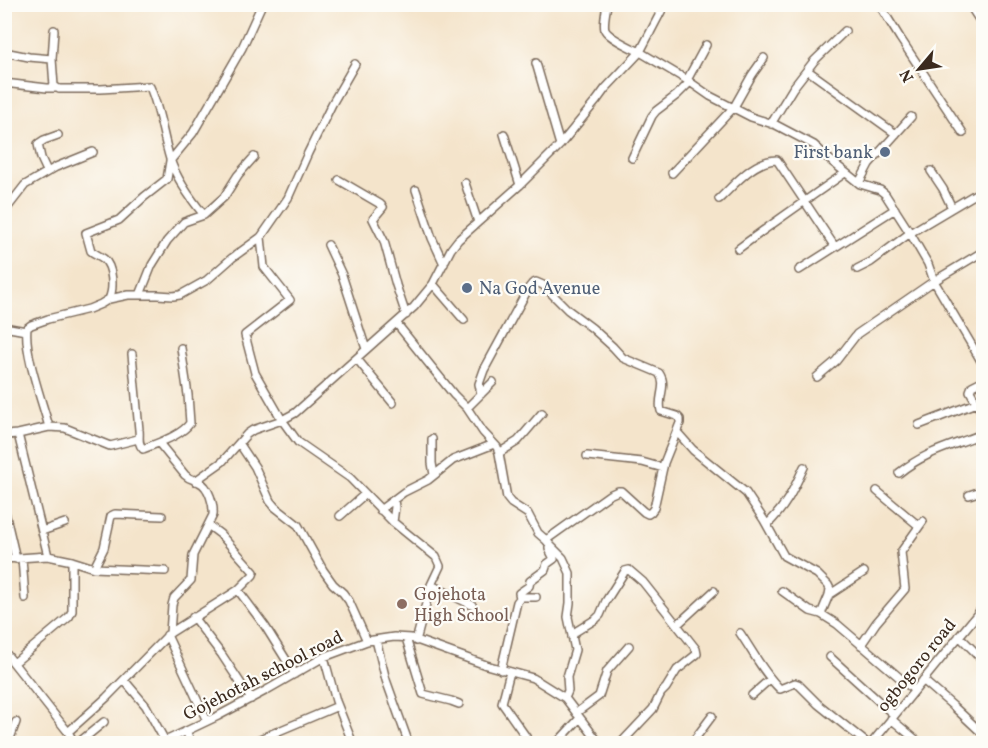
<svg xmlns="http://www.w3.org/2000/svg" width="988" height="748" viewBox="0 0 988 748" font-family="Vollkorn,serif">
	<rect width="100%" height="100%" fill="#fdfcf7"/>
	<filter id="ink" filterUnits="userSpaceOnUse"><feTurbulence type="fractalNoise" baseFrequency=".0167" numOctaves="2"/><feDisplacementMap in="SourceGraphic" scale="12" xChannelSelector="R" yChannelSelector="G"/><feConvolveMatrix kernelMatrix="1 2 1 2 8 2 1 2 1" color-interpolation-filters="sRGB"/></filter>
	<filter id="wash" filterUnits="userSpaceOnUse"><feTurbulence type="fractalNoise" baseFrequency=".008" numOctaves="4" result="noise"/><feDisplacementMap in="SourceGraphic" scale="24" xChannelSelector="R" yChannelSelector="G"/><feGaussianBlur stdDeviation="1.35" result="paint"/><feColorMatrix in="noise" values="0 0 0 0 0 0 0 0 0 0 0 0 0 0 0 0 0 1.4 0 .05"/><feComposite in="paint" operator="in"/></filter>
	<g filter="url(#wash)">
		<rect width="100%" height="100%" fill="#f4e4cb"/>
	</g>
	<g filter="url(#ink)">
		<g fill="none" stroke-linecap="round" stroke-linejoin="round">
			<g stroke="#7c6b5b" stroke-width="10">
				<path id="minor" d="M665,4L640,52L687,80L710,96L751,117L776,125L814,145L830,160L860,184L880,190L885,194L910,233L928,264L934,281L984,366
					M879,4L900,38L963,133
					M969,4L984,27
					M54,30L52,59L54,86L59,89H101L149,86L150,87C160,110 163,136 170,159C177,180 190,198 204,215
					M4,52L29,57L52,59
					M536,63L560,145
					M807,70L896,134
					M687,80L706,45
					M4,83L47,88H56
					M771,124L793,88L814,61L845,31
					M504,134L520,185
					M632,158L652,116L656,111L677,95L690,82
					M47,171L41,158L38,144L44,140L58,135
					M931,171L943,189L952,208
					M672,173L734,107L752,75L764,58
					M339,180L380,204L383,207L373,219L384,241L396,285L406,315
					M465,183L478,222
					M859,183L869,164L911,117
					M416,190L432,238L444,264
					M719,199C735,184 754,160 777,160L835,247
					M4,212L25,185L56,167L93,152
					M261,237L264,267L290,300L245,335L255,373L282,420L298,442L350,478L393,522L436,557L440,566L431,585L416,641
					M328,245L342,275L366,349
					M738,249C773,223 809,198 845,173
					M857,269L871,262L910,233L984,189
					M799,270L895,209
					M433,284L464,320
					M140,295L152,265L167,241L184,222L204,215L224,197L238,175L254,157
					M109,299C114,289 113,267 104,259C100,256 95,254 91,251L86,233L119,220L144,197L167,179L170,161L193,133L242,48L262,4
					M397,324L454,395L467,408
					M4,327L26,331
					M132,354L139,430C140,437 137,443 143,449C157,443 181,436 190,423L188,395L181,348
					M357,359L393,403
					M817,377L836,361L857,334L934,281L984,251
					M984,380L972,386L970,391L984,416
					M493,382L467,408L483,432L497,447L499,453L507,498L511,503L528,514L538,533L546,540L551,546L563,558L570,573V603L568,617L575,650L567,677L568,691L565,698
					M481,394L479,384L484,370L528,289L532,284L536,282L543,285L568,310L592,328L613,347L623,358L659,373C668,386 657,397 661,411L677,416L680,419V423L664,463L654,508L651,512L648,514L644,512L621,491H618L609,495L546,540
					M919,425L976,403
					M49,427C42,401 24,353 27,328L31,325L48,319L89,309L101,304L109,299L128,295H158L173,296L180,295L207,280L232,258L261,237L288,198L308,153L332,104L355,64
					M677,432L693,450L746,493L764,520L784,556L817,574L828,585L830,589L829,595L821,614
					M18,434L48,556
					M4,435L18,434L49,427L65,428L110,446L138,439
					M432,439V463L434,475
					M159,443L185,475C190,480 194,479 199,482C209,486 214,505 213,515L193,555L191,580L174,598L172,605L170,633
					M239,443L255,467L270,501L275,507L298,525L323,570L333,584L343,593L349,601L367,641
					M499,453L518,441L542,413
					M587,456L642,462L663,468
					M899,473C926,451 953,446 984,433
					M195,481L222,462L247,434L253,430L282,420L295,413L414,307L433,284L451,249L458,240L520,185L560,145L597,100L605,89L640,52C632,48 609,38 605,30C603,23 606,12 607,4
					M877,491L919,526
					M969,495L984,490
					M4,508L16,559
					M380,510L404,492L428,480L453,460L494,444
					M340,516L365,494
					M393,522L395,507L394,500
					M208,525L220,534L254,572L253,575L238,590
					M767,525C786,506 793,491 804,467
					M42,531L65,523
					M22,558L25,598
					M4,559L48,556L72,561L94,568L104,548L111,516L115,514L162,516
					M94,568L165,571
					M431,585L472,605
					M782,591L810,611L821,614L837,624L914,690
					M829,595L864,572
					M520,598L519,593L529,586L530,581L545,570L547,564L554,559L549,549V546
					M193,617L222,655L251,699
					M677,625L714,591
					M740,633C753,652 764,674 780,689L795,683L798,684L818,704L868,744
					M167,635L207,721
					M959,636L984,661
					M572,637L575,632L596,619L600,615L606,601L625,571L629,570L643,582L696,649L697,654L677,670L666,688L661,693L653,709L620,744
					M406,638L423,694L451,701L459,704
					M376,640L386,680L409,744
					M861,645L876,623L905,589L901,552L923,521
					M4,651L68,732L75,744
					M324,657L336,701L353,744
					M830,657L894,715
					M14,663L69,617L72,611V561
					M501,670L517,602L521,597H536
					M510,672L502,703L531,744
					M124,680L146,706L165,741
					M923,680L953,706L984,735
					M752,695L770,679
					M576,713L599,696L607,671L629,646
					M891,719L921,744
					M186,731L192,744
					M68,732L106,698L170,633L238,590L265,626L295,674
					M8,744L16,722
					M77,744L104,722
					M159,744L218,716L265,691L324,657L367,641L394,637L411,638L486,665L533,678L565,698L600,744
					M248,744L338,706
					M556,744L580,718
					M691,744L712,716
					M871,744L984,606"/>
			</g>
			<use href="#minor" stroke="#fff" stroke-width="7"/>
		</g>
	</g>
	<g fill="#5c6f8a" stroke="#fdfcf7" stroke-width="2">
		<circle cx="885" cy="152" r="6"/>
		<circle cx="467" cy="288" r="6"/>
	</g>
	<circle fill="#8d6e63" stroke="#fdfcf7" stroke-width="2" cx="402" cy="604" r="6"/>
	<g text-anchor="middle" stroke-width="4.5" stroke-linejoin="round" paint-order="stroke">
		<g font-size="18" fill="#4e5e75" stroke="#fdfcf7" text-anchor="end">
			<text x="873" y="158">First bank</text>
			<text x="479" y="294" text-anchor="start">Na God Avenue</text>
		</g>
		<g font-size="18" fill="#785e54" stroke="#fdfcf7" text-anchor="start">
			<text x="414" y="600">Gojehota<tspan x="414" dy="21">High School</tspan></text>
		</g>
		<g font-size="18" fill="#3b2a1e" stroke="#fdfcf7">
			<text transform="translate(916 665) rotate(-51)" y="6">ogbogoro road</text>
			<text transform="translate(263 675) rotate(-27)" y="6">Gojehotah school road</text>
		</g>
	</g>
	<rect width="988" height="748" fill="none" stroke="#fdfcf7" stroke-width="24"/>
	<g transform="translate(919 69) rotate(241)" stroke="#fdfcf7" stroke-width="4.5" paint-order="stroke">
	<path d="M0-4.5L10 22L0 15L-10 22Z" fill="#3b2a1e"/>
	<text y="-9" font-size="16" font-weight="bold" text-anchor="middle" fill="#3b2a1e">N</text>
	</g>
</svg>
